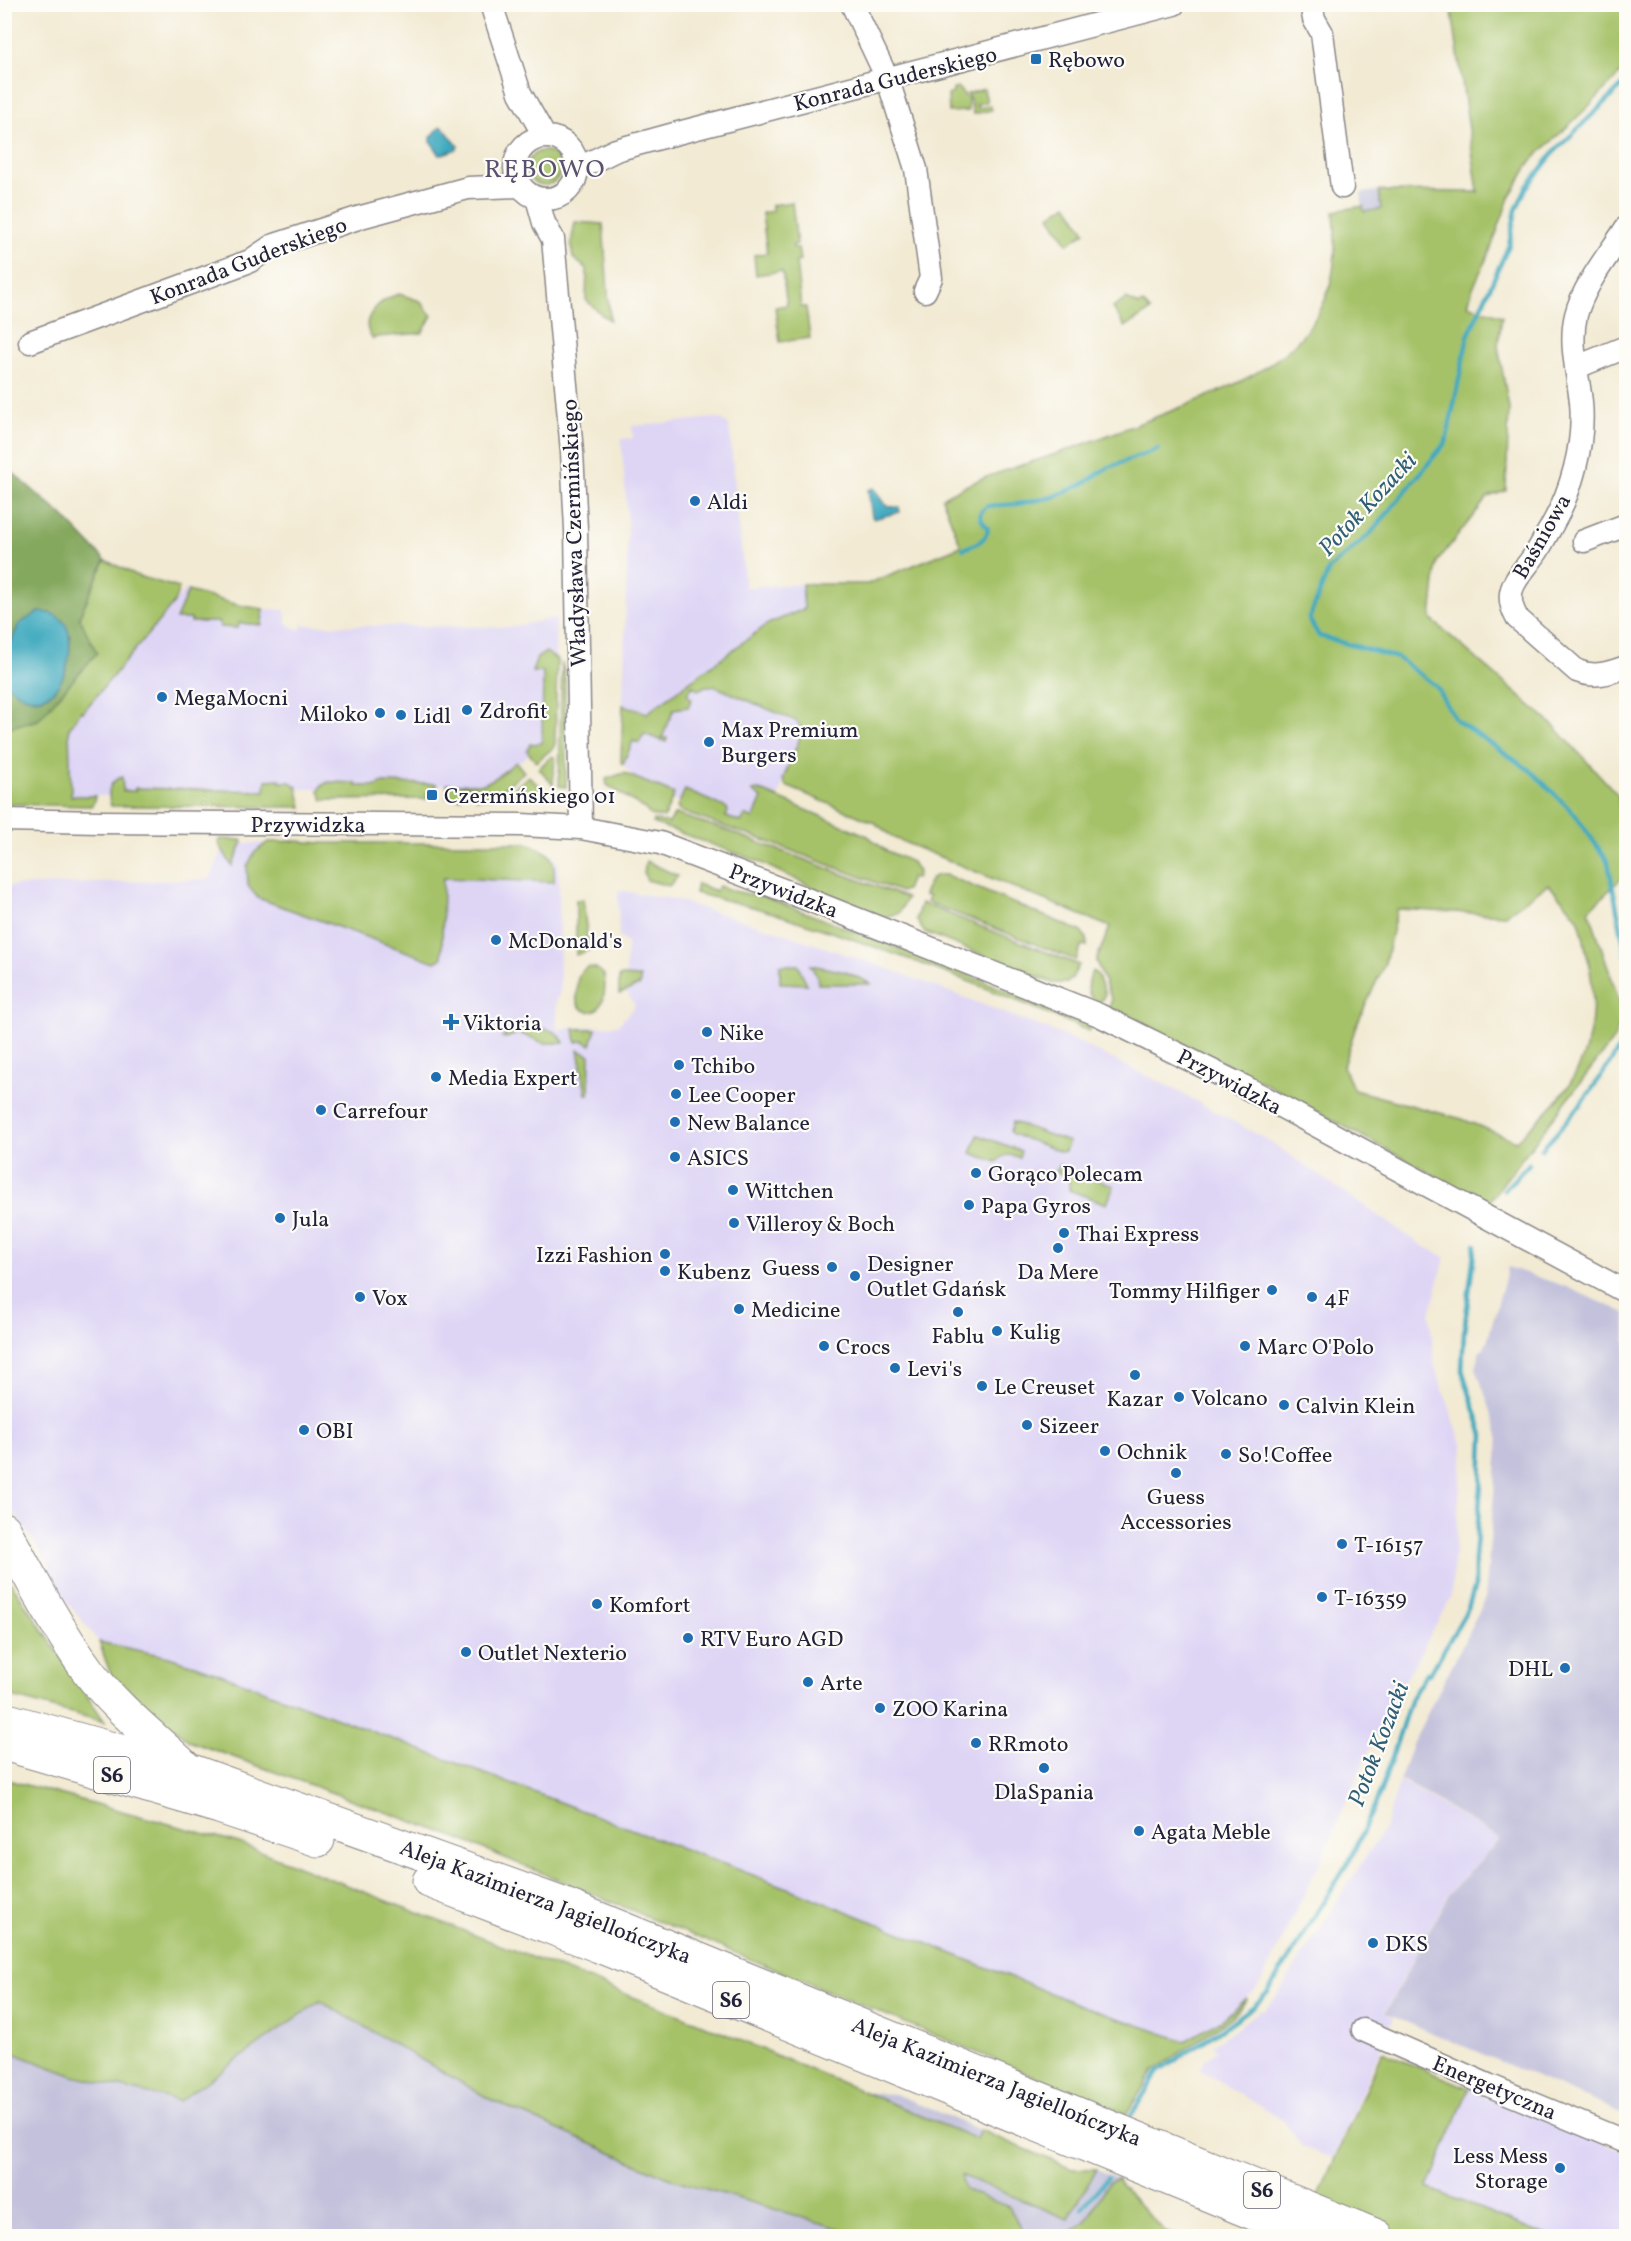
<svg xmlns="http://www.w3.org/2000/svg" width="1631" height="2241" viewBox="0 0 1631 2241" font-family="Vollkorn,serif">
	<rect width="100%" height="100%" fill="#fdfcf7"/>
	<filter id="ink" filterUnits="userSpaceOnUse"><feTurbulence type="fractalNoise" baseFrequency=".0167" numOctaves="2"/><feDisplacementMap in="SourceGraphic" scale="12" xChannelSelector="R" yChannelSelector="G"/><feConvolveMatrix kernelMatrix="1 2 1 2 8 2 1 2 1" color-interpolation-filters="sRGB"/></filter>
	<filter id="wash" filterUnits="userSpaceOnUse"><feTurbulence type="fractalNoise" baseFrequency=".008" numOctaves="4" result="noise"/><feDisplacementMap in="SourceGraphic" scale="24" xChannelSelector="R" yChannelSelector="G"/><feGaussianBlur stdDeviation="1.35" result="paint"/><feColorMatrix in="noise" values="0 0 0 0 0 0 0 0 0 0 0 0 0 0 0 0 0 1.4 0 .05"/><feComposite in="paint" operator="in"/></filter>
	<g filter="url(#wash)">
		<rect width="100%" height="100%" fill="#f2ead3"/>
		<path fill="#ded5f5" d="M715,418L721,419L729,425L745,587L802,584L805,609L768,624L810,719L764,829L646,792L621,762L647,713L623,705L628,523L621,439L633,438L632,426Z
			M185,590L250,608L285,610L287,624L297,629H302L301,625L509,627L556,618L553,734L494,783L71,797L68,729L82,710L83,711Z
			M225,843L460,845L549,852L557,863L559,882L560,991L556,1002L557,1029L618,1025L635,1006L625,989L627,943L619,936L618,890L676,900L776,931L889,969L1065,1036L1170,1087L1269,1141L1420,1244L1445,1257L1430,1314L1434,1364L1463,1446L1451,1597L1397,1695L1362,1765L1321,1860L1262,1980L1255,1990L1222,2020L1185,2041L1143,2027L1085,2007L811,1897L207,1669L169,1657L99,1642L61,1594L47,1561L11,1508L5,1493L4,886L210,879Z
			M1400,1781L1499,1839L1447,1895L1384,2013L1394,2018L1333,2158L1302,2147L1284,2121L1199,2069L1204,2064V2061L1217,2050L1213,2045L1261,2010L1264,2011L1276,1997L1385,1827Z
			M1469,2088L1626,2153V2236H1549L1428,2188Z"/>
		<path fill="#c3c1db" d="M1379,191L1382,209L1363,212L1361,193Z
			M1508,1267L1564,1286L1626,1313V2115L1385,2013L1448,1895L1500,1839L1400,1779L1412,1744L1485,1600L1499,1435L1476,1368L1480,1350H1483L1488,1338Z
			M5,1809L855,2092L895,2094L1072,2169H1097L1118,2179L1120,2184L1165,2232L1176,2236H5Z"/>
		<path fill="#a6c269" stroke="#647252" stroke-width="1.5" fill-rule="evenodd" d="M1451,5H1626V68L1586,109L1531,161L1509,198L1490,251L1472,290L1468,305L1502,316L1498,346L1509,408L1506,491L1488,497L1437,562L1431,619L1555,727L1618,795L1626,874L1589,910L1620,1003L1621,1019L1614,1039L1487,1204L1268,1085L1109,1007L1112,1000L1096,961L1110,927L894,838L875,823L786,786L783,779L802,733L801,727L796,721L714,686H706L698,690L693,686L687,694L692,699L688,707L674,709L662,738H667L666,742L644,734L639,743L633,741L623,764L621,762L623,705L647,713L768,624L804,609L802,584H867L961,546L942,498C978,477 1016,467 1056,454C1099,439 1141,423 1184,406C1240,383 1298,361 1325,300C1337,271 1336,241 1334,211L1363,206L1364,212L1381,209L1379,191L1478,192ZM1548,884C1557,895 1571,907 1578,919C1583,929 1584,944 1587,955C1598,1001 1594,1048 1567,1088C1553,1107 1533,1125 1516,1141L1462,1119L1354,1090L1343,1066L1356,1026L1385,963L1397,909L1505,915Z
			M958,88L968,99V111L949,112L948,95L953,93V89Z
			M984,89L987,102L977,104V108L991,106L992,110L973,114L970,99L967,94Z
			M527 168a17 17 0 1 1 34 0a17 17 0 1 1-34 0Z
			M792,202L797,244L793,245V248H798L800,261L796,262L801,307H806L810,338L780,342L775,307L787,305L782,271L756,275L754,255L767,253L762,213L772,211V205Z
			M1067,204L1085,232L1068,244L1050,216Z
			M575,222L603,224L610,320L602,315L586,300L587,269L573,258L571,244Z
			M399,294L420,301L432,316L422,333L377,337L373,339C356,319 381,299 399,294Z
			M1126,299L1139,305L1143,303L1150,311L1125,327L1113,308Z
			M105,560L138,576L179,588L174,603L83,712L81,711L69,729L71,796H95L94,802L91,806L5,804L4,728L38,720L79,617Z
			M188,591L242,606L263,609L262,625L239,623L238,628L220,627L219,622H191V619H176Z
			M546,652L557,660L555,744L553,748L536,762L527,751L530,744L542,743L543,672H532L537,658Z
			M562,663L565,679L566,787L559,786Z
			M552,756L555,758L553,785L539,768Z
			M516,762L524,772L492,798H476L475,787L461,786V798H447V784H484L495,778Z
			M624,773L674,794L664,818L650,815L645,809L607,785L606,779Z
			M529,776L544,791L543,796L537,798L505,797V795Z
			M122,777L123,791H135V788L265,791L266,780L280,779V782H290L297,787L302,807L111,806C107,793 108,781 122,777Z
			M328,782L356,783V786H379L380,783L437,784V792L427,793V799L323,800L319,791L321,786Z
			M685,790L727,808L728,811L726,817L741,822L745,815L753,819L762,798L752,791L759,790L868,836L885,850L912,862L918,872L916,879L911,878L906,890L901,892L766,841L679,811L677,807Z
			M675,814L720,828L907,898L899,913L884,917L818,890L757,861L653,823V820L669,823Z
			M220,839L242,840L243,842L232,866L218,842Z
			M296,841L322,843H526C550,852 556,855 554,882L443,878L442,958L435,962L258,898L248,886L247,867L254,853L268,842Z
			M646,861L678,876L669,886L647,880L644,874Z
			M938,875H946L1080,931L1086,937L1087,946L1082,945L1076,960L927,902L929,897L924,895C927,887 929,877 938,875Z
			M697,884L716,891L719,886L733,891L765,897L981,980L1091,1026L1089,1031C988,987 884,948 779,915C752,906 723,900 695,893Z
			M583,899L587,935L591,949L576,955V900Z
			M921,903L1079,965L1072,978L1067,983H1053L924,932L916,919Z
			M780,965H798L807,984L780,983Z
			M810,965L846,972L872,984H818L817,976Z
			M587,967L596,968L604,975C606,987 605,1016 586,1011C582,1010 578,1006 577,1001C576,997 577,991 577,987C577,977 579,973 587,967Z
			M1092,971L1097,974L1105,994L1100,1003C1084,996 1087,985 1092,971Z
			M619,976L640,977V985L619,994Z
			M519,1029C536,1029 556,1024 564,1043H544L519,1033L506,1038L502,1037L512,1030Z
			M574,1029H596L591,1045L584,1041L576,1042Z
			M578,1050L590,1055L589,1094H586Z
			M1013,1122L1069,1142L1065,1151L1061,1152L1012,1134L1010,1131Z
			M978,1135L1021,1151L1019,1157C1010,1154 1003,1154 997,1162L971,1153Z
			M1059,1165L1114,1186L1107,1204L1069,1190C1071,1179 1065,1175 1056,1171Z
			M5,1574L105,1722L5,1695Z
			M99,1642L169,1657L207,1669L811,1897L1085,2007L1185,2041L1222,2020L1246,1999L1247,2000L1232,2017L1154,2071L1126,2114L452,1836L189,1741L111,1675Z
			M4,1779L239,1843L697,2022L976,2139L980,2130L1072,2169H1097L1068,2219L961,2175L965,2190L1009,2207L1023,2231L1038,2236L1067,2234L1079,2227L1088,2218L1109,2182L1118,2179L1120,2184L1165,2232L1176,2236H865L669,2178L493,2101L320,2001L179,2101L74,2076L5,2050Z
			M1382,2052L1469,2088L1428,2188L1549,2236H1404L1316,2201Z"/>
		<path fill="#84a85d" stroke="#53654c" stroke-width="1.5" d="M5,466L63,516L105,560L79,617L97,653L38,720L5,728V683C53,724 65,677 71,635L19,624L5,655Z"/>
		<path fill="#3ea9be" stroke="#30667c" stroke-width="1.5" d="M440,127H443L458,146L457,149L440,155L431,142V137Z
			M874,488C885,499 879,508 899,507L900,512L874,519L872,517L868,490Z
			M38,612C48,612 55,613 63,621C82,641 61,734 5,683V655L19,624Z"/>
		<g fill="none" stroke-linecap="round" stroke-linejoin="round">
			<path stroke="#3ea9be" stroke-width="4.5" d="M1626,82L1555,151L1526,188L1516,210L1509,245L1468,336L1446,442L1371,533L1329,569L1309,619L1319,636L1398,658L1436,686L1456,720L1531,771L1574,813L1608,862L1626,955
				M963,549C973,545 986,542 988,529L981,519L980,513L987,506L1017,504L1053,497L1083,484L1107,468L1158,449
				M1542,1149C1574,1115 1603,1077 1626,1037
				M1504,1190L1529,1164
				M1131,2115L1158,2072L1231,2023L1254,2006L1268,1992L1352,1856L1381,1791L1411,1698L1427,1673L1430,1674L1468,1608L1475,1586V1558L1481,1485L1483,1435L1462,1370L1464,1332L1475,1245
				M1082,2208L1107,2178"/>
		</g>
	</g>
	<g filter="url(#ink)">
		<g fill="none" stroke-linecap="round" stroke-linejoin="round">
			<g stroke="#8a8687" stroke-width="25">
				<path id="minor" d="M491,4L520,93L545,137
					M852,4L888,80L916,169L931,278L925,291
					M1311,4L1314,19L1322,33L1342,187
					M515 168a31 31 0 1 1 62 0a31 31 0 1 1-62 0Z
					M577,169L616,150L674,134L1174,4
					M537,198L544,223L553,239L572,452L576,529L581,828
					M1626,228C1609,255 1584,284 1576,315C1569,343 1578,374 1581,402C1585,445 1571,493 1550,529C1545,537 1541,546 1536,553C1521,576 1500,588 1517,618L1577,671C1595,678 1609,673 1626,667
					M30,342L250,261L272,246L361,217L468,188L520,186
					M1577,367L1626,347
					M1584,541L1626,525
					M4,820L100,822L521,825L581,828L660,843L804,898L1099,1015L1243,1086L1626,1292
					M1363,2030L1488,2085L1626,2142"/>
			</g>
			<g stroke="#8a8687" stroke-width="35">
				<path id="highway" d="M4,1529C30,1577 56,1627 88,1671C115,1707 151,1735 183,1765
					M4,1719L189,1770L560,1903L1377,2236
					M4,1744L219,1807L318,1840
					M429,1881L599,1946L1309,2236"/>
			</g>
			<use href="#minor" stroke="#fff" stroke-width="22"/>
			<use href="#highway" stroke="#fff" stroke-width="33"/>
		</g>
	</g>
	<g fill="#1f6fb2" stroke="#fdfcf7" stroke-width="2">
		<rect x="1030" y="53" width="12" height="12" rx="3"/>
		<circle cx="695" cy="501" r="6"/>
		<circle cx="162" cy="697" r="6"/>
		<circle cx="467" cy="710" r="6"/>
		<circle cx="380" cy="713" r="6"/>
		<circle cx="401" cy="715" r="6"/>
		<circle cx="709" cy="742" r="6"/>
		<rect x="426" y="789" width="12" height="12" rx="3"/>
		<circle cx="496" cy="940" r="6"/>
		<path d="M448 1013h6v6h6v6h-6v6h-6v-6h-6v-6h6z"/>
		<circle cx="707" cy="1032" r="6"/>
		<circle cx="679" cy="1065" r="6"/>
		<circle cx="436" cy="1077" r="6"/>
		<circle cx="676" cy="1094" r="6"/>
		<circle cx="321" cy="1110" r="6"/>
		<circle cx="675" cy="1122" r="6"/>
		<circle cx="675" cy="1157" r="6"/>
		<circle cx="976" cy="1173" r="6"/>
		<circle cx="733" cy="1190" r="6"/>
		<circle cx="969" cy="1205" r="6"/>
		<circle cx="280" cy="1218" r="6"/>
		<circle cx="734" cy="1223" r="6"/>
		<circle cx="1064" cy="1233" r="6"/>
		<circle cx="1058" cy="1248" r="6"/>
		<circle cx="665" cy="1254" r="6"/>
		<circle cx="832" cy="1267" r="6"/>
		<circle cx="665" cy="1271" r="6"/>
		<circle cx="855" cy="1276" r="6"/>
		<circle cx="1272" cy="1290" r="6"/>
		<circle cx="360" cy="1297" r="6"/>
		<circle cx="1312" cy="1297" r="6"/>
		<circle cx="739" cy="1309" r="6"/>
		<circle cx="958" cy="1312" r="6"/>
		<circle cx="997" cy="1331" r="6"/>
		<circle cx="824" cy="1346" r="6"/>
		<circle cx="1245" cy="1346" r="6"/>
		<circle cx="895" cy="1368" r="6"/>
		<circle cx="1135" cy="1375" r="6"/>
		<circle cx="982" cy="1386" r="6"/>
		<circle cx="1179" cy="1397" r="6"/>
		<circle cx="1284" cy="1405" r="6"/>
		<circle cx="1027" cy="1425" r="6"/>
		<circle cx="304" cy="1430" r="6"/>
		<circle cx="1105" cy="1451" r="6"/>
		<circle cx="1226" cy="1454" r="6"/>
		<circle cx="1176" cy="1473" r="6"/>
		<circle cx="1342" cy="1544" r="6"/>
		<circle cx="1322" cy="1597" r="6"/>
		<circle cx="597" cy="1604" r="6"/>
		<circle cx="688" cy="1638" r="6"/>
		<circle cx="466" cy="1652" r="6"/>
		<circle cx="1565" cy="1668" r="6"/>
		<circle cx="808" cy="1682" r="6"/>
		<circle cx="880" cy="1708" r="6"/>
		<circle cx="976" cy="1743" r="6"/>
		<circle cx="1044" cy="1768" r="6"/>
		<circle cx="1139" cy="1831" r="6"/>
		<circle cx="1373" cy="1943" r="6"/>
		<circle cx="1560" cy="2168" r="6"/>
	</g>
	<g text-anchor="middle" stroke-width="4.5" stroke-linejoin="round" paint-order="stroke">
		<g fill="#fdfcf7" stroke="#646373" stroke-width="1.5">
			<rect x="94" y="1757" width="36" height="36" rx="4.5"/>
			<rect x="713" y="1982" width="36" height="36" rx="4.5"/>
			<rect x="1244" y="2172" width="36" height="36" rx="4.5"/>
		</g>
		<g font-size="21" font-weight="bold" fill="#22223b">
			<text x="112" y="1782">S6</text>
			<text x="731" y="2007">S6</text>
			<text x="1262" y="2197">S6</text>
		</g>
		<g font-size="22" fill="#22223b" stroke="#fdfcf7" text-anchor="start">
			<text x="1048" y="67">Rębowo</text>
			<text x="707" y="509">Aldi</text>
			<text x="174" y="705">MegaMocni</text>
			<text x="479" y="718">Zdrofit</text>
			<text x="368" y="721" text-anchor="end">Miloko</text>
			<text x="413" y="723">Lidl</text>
			<text x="721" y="737">Max Premium<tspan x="721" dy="25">Burgers</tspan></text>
			<text x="444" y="803">Czermińskiego 01</text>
			<text x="508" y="948">McDonald's</text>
			<text x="463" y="1030">Viktoria</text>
			<text x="719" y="1040">Nike</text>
			<text x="691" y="1073">Tchibo</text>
			<text x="448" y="1085">Media Expert</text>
			<text x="688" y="1102">Lee Cooper</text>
			<text x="333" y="1118">Carrefour</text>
			<text x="687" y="1130">New Balance</text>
			<text x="687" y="1165">ASICS</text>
			<text x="988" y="1181">Gorąco Polecam</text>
			<text x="745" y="1198">Wittchen</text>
			<text x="981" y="1213">Papa Gyros</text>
			<text x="292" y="1226">Jula</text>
			<text x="746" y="1231">Villeroy &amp; Boch</text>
			<text x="1076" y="1241">Thai Express</text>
			<text x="653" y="1262" text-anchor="end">Izzi Fashion</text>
			<text x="867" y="1271">Designer<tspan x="867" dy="25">Outlet Gdańsk</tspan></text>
			<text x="820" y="1275" text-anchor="end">Guess</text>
			<text x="677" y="1279">Kubenz</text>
			<text x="1058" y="1279" text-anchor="middle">Da Mere</text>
			<text x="1260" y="1298" text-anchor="end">Tommy Hilfiger</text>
			<text x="372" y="1305">Vox</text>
			<text x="1324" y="1305">4F</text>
			<text x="751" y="1317">Medicine</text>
			<text x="1009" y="1339">Kulig</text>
			<text x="958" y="1343" text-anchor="middle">Fablu</text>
			<text x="836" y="1354">Crocs</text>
			<text x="1257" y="1354">Marc O'Polo</text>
			<text x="907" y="1376">Levi's</text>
			<text x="994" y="1394">Le Creuset</text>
			<text x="1191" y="1405">Volcano</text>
			<text x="1135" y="1406" text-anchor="middle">Kazar</text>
			<text x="1296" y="1413">Calvin Klein</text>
			<text x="1039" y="1433">Sizeer</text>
			<text x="316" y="1438">OBI</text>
			<text x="1117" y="1459">Ochnik</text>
			<text x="1238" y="1462">So!Coffee</text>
			<text x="1176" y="1504" text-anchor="middle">Guess<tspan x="1176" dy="25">Accessories</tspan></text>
			<text x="1354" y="1552">T-16157</text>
			<text x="1334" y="1605">T-16359</text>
			<text x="609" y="1612">Komfort</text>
			<text x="700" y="1646">RTV Euro AGD</text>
			<text x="478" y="1660">Outlet Nexterio</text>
			<text x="1553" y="1676" text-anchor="end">DHL</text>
			<text x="820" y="1690">Arte</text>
			<text x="892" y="1716">ZOO Karina</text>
			<text x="988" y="1751">RRmoto</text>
			<text x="1044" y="1799" text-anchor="middle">DlaSpania</text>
			<text x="1151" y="1839">Agata Meble</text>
			<text x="1385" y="1951">DKS</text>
			<text x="1548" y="2163" text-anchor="end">Less Mess<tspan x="1548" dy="25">Storage</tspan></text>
		</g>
		<g font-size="22" fill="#22223b" stroke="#fdfcf7">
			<text transform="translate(895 78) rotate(-14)" y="8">Konrada Guderskiego</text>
			<text transform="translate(248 260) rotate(-21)" y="8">Konrada Guderskiego</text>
			<text transform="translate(573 533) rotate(-92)" y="8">Władysława Czermińskiego</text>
			<text transform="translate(1541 536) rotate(-60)" y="8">Baśniowa</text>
			<text x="308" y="832">Przywidzka</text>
			<text transform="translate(784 890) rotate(21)" y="8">Przywidzka</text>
			<text transform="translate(1230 1081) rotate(28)" y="8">Przywidzka</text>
			<text transform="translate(546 1901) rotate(21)" y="8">Aleja Kazimierza Jagiellończyka</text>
			<text transform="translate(997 2081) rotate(22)" y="8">Aleja Kazimierza Jagiellończyka</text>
			<text transform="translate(1495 2087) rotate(23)" y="8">Energetyczna</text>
		</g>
		<g font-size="24" font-style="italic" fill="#2f5f76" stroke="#fdfcf7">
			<text transform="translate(1367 504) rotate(-47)" y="8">Potok Kozacki</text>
			<text transform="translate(1378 1744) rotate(-69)" y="8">Potok Kozacki</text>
		</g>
		<g font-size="26" letter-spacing="1.5" fill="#5a5171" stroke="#fdfcf7">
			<text x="545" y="177">RĘBOWO</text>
		</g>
	</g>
	<rect width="1631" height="2241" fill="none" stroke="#fdfcf7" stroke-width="24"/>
</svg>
